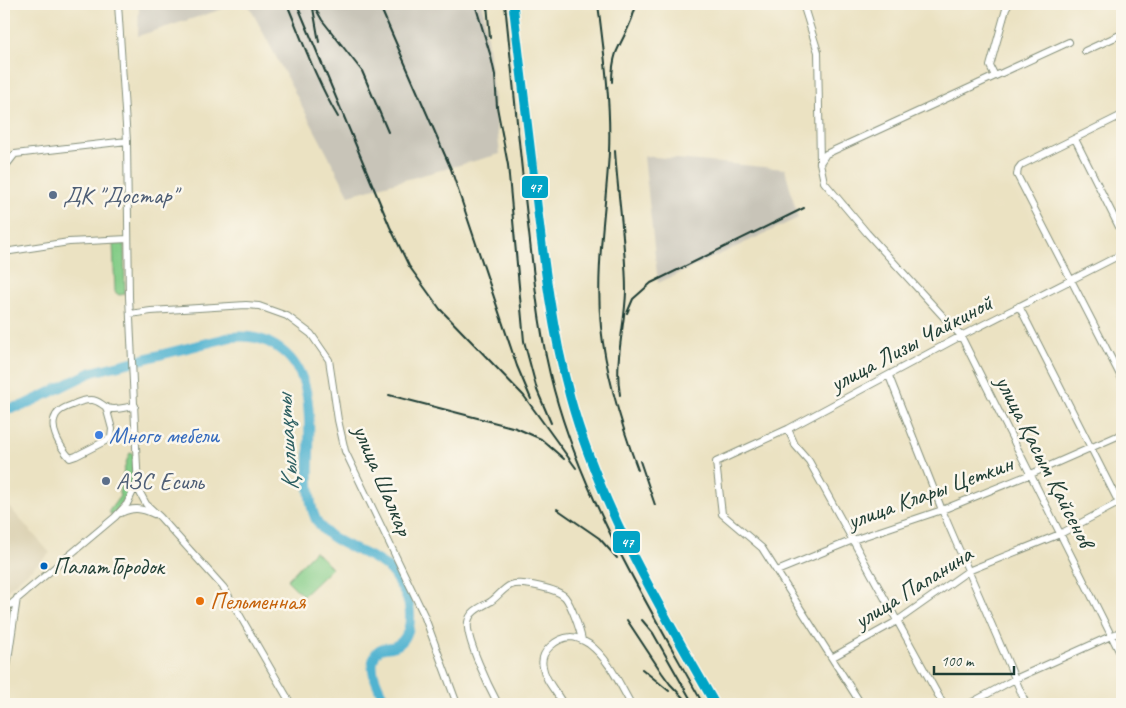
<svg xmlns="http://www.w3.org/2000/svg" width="1126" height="708" viewBox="0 0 1126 708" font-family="Caveat,sans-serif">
	<rect width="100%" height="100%" fill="#fbf7ec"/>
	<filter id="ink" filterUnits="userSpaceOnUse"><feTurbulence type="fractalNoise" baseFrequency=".02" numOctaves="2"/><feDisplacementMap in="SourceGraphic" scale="10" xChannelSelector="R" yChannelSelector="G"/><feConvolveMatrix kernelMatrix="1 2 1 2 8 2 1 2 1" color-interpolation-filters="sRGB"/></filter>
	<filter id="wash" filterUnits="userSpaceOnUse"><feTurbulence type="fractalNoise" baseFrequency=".0096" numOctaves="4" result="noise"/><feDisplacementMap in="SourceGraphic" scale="20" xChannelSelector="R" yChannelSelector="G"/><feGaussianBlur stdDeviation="1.12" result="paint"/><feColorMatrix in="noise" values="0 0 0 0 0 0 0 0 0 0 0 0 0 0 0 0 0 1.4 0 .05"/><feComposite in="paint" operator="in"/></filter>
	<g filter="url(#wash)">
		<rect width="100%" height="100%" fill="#ebe2c2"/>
		<path fill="#dbd1b2" d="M4,501L50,553L4,593Z"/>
		<path fill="#c8c4b8" d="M139,4H246L235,5L138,36Z
			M248,4H483L500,154L349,195Z
			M644,156L785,169L798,218L658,283Z"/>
		<path fill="#85cd88" stroke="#52855e" d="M113,242H124L125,294L119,295L115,292Z
			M130,453L133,454C134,479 131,498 111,515L109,511L120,496L119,492C123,478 123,467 130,453Z
			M315,551L332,568L303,596L287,580Z"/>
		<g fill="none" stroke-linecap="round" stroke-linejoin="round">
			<path stroke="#51b3d0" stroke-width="10" d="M4,409L22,406L92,372L231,337C250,335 265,338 281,350C328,385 299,462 313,512C322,544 364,548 387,567C392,572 397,579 400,585C404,592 408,598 409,606C412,621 409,643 392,647C387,648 382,647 378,651C375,653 374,658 373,661C370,675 382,691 385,704"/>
		</g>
	</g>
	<g filter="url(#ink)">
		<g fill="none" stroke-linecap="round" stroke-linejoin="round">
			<g stroke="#85907b" stroke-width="8">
				<path id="minor" d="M118,4L127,141L129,297L138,489L146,504L160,517L224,588L291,704
					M803,4L818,52L820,163L824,182L867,233L961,336L1122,657
					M1085,51L1122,34
					M995,76L990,66L1006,9L1009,4
					M1122,115L1021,165L1018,169L1017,175L1122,379
					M1075,139L1122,233
					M820,163L826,154L1069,42
					M4,165L8,163L15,154L127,141
					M4,252L69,242L128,239
					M1019,306L1122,509
					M130,314L151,311L246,305L259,306L287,316L311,334L329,360L338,420L345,451L424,615L457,704
					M889,376L942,510L1026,704
					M106,407L112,429L111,438L76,456L70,458C61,448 48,428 56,415C59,410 66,407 72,405C78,402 84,400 91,400C99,400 101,405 108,408C116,411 126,407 135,406
					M788,429L795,445L809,461L943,704
					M121,513C133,507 141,508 154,514
					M777,571L853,540L942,510L1031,474L1122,434
					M4,610L115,517L127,504L136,485
					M833,657L897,621L968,571L1060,534L1122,501
					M4,687L17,598
					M498,704C490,689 465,638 468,622C470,611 481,607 490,602C498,597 502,589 511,585C521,581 558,589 565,597C572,606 580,630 582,640
					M563,704C557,692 545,681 543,667C539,652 556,638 571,637C577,637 584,641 589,644C609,659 619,683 631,704
					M861,704L762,548L722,514L716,462L788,429L961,336L1122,254
					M969,704L1015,679L1122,631"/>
			</g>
			<use href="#minor" stroke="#fff" stroke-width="6"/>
			<path stroke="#1f3d34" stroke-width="2" d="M287,4C303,42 317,82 338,117
				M297,4L390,227L409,266L440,309L524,396L576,468
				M313,4L322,20L362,71L388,132
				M379,4L451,169L517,366L531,399
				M475,4L491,57L495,75L497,107L508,165L524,341L537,390L551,423
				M487,4L490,38
				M505,4C513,80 520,157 529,233C535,286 540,339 554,390C584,501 648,605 703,704
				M598,4C604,52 611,103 609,152C606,210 595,268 601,327C606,376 621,424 638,470
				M313,8L319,42
				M612,82C612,72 613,62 616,53C623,36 633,23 636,4
				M615,151C618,198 626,245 626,292C625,326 614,360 620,395
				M627,313L633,299L651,283L804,208
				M389,395L516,428L541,439L564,459
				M640,461L655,505
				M557,509L599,538L617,558
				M627,620L662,673L670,684L689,704
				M642,620L653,633L691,700
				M642,669L669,691"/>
			<g stroke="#fbf7ec" stroke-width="12">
				<path id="rail-1" d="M513,4C521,68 528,132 536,196C544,263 552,331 570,397C600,507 659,606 715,704"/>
			</g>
			<use href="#rail-1" stroke="#02a4c6" stroke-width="9"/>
		</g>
	</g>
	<g fill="#5c6f8a" stroke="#fbf7ec" stroke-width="2">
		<circle cx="53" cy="195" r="5"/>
		<circle cx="106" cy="481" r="5"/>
	</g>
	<circle fill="#3f7fe0" stroke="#fbf7ec" stroke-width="2" cx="99" cy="435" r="5"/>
	<circle fill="#0065bd" stroke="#fbf7ec" stroke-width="2" cx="44" cy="566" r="4.5"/>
	<circle fill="#e8710a" stroke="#fbf7ec" stroke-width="2" cx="200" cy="601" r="5"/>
	<g text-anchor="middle" stroke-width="5" stroke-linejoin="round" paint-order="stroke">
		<g font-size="23" fill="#1f3d34" stroke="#fbf7ec" text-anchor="start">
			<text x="53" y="574">ПалатГородок</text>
		</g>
		<g font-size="24" fill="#4e5e75" stroke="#fbf7ec" text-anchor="start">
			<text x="63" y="203">ДК "Достар"</text>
			<text x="116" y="489">АЗС Есиль</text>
		</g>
		<g font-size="24" fill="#1f3d34" stroke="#fbf7ec">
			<text transform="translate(911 343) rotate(-28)" y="8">улица Лизы Чайкиной</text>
			<text transform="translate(1045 461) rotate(63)" y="8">улица Қасым Қайсенов</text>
			<text transform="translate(383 480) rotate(67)" y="8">улица Шалкар</text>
			<text transform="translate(930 492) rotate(-20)" y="8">улица Клары Цеткин</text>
			<text transform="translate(913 587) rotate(-32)" y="8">улица Папанина</text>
		</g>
		<g font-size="24" fill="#366cbe" stroke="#fbf7ec" text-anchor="start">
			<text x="109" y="443">Много мебели</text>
		</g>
		<g font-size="24" fill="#c56008" stroke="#fbf7ec" text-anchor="start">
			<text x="210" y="609">Пельменная</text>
		</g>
		<g font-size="25" font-style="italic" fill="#2e6063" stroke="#fbf7ec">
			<text transform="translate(286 443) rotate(-94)" y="9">Қылшақты</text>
		</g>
	</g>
	<g stroke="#fbf7ec" stroke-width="2">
		<rect x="521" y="175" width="28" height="24" rx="5" fill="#02a4c6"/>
		<rect x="612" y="530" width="29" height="24" rx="5" fill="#02a4c6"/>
	</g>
	<g font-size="14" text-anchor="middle" font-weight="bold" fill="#fff">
		<text x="535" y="192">47</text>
		<text x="627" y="547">47</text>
	</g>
	<rect width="1126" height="708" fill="none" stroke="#fbf7ec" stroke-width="20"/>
	<path d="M934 666v8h80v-8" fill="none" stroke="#1f3d34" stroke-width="2.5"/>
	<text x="941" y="666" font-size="15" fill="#1f3d34" stroke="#fbf7ec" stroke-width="4" paint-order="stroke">100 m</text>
</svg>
